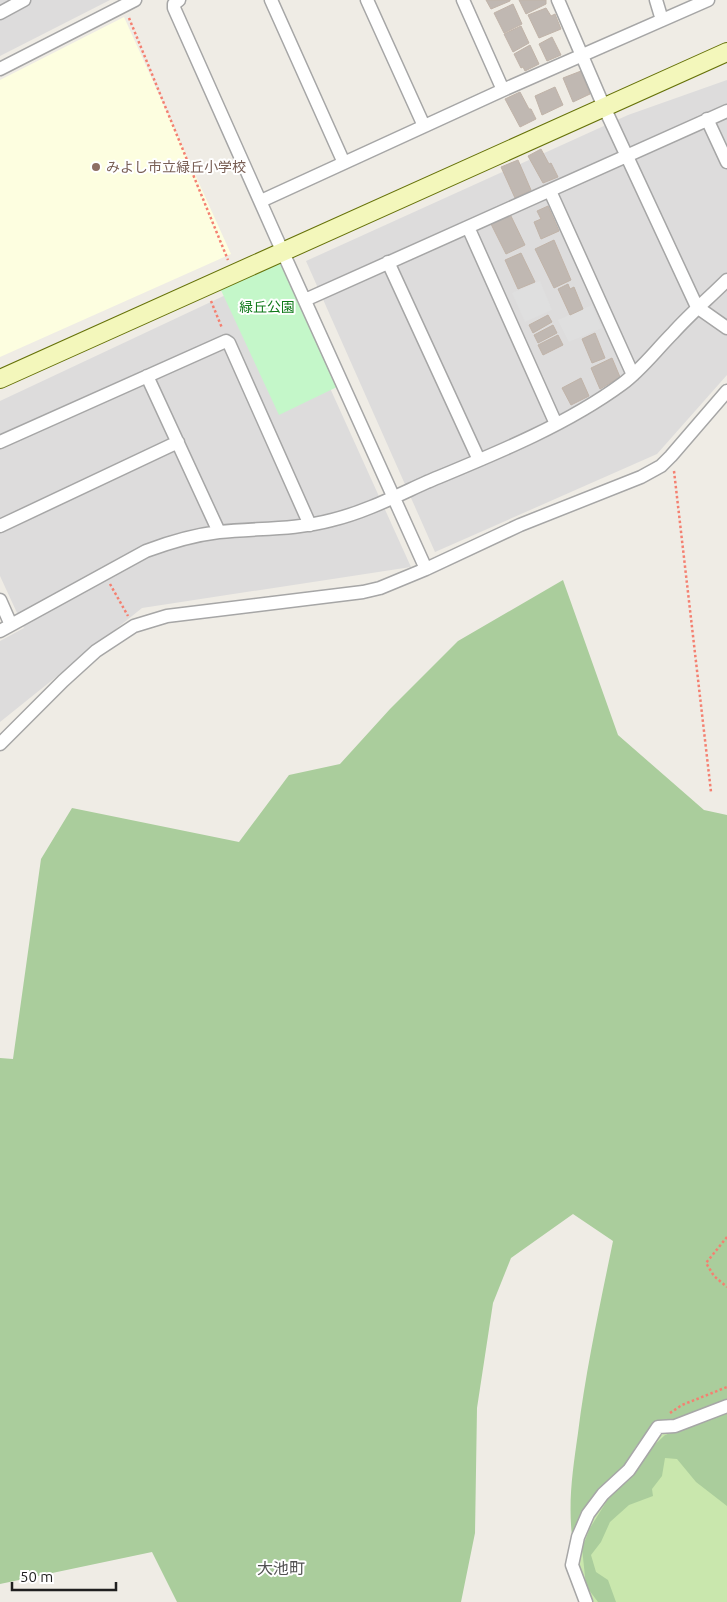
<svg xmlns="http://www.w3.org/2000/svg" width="727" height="1602" viewBox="0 0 727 1602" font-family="Ubuntu,'Noto Sans JP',sans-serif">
	<rect width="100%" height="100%" fill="#efece5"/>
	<path fill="#dddcdc" d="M0,0H110L0,56Z
		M727,80V375L657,454L435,552L306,261L628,115Z
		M277,271L411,567L142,608L0,722V641L24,628L0,576V401Z"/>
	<path fill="#fdfee0" d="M124,17L231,254L0,357V80Z"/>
	<path fill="#c9e7ad" d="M727,1409V1602H592L577,1566L583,1538L591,1517L658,1436Z"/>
	<path fill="#aacd9c" d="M563,580L618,735L704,810L727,815V1403L669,1422L653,1424L635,1448L629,1463L581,1517L572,1536C568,1501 573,1468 578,1433C586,1369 600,1305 613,1241L573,1214L511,1258L493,1303L477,1408L475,1533L461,1602H177L152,1552L0,1584V1058L13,1059L41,859L72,808L239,842L289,775L340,764L390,709L458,641Z
		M727,1413V1506L696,1482L677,1459L665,1458L662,1476L652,1489L653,1496L629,1505L610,1522L601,1542L591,1555L596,1572L608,1580L616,1602H598L586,1586L582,1548L590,1528L610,1496L630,1479L649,1450L665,1435Z"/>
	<path fill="#c4f7c9" d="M283,258L339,386L279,415L220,288Z"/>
	<path fill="#dfdfdf" d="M540,281L552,310L525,322L512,293Z
		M592,305L602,328L569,342L558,320Z"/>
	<path fill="#c0b8b2" stroke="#c0b3a8" d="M486,0H510V1L491,9Z
		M519,0H546V4L526,14Z
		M513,4L522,24L504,33L494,13Z
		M546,8L551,16L555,14L561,29L539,38L528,15Z
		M521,26L529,43L513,52L504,34Z
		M552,37L561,55L547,61L539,44Z
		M530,45L539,64L525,71L523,67L521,68L514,54Z
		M581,71L590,94L573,102L563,78Z
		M555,87L563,105L542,115L535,96Z
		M520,92L529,109H531L536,119L520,127L505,99Z
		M541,149L549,164L551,163L558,177L543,183L528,156Z
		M518,160L531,190L515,198L501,167Z
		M548,206L559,231L541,239L534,222L541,219L537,211Z
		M509,212L525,245L506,254L490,222Z
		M554,240L571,280L554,288L535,249Z
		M521,253L535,282L518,289L505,260Z
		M568,284L570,289L574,287L583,309L570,315L558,289Z
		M548,315L552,322L533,333L529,325Z
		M553,325L557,333L538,343L534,335Z
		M595,333L605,358L592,363L582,339Z
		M558,335L563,345L543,355L538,345Z
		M612,358L620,377L600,389L591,368Z
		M581,378L589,396L571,405L562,388Z"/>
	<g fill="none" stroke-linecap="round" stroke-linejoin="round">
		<g stroke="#a6a6a6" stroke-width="15">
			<path id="street" d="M179,0L174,4V8L276,237L426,569
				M271,0L344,163
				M367,0L424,126
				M463,0L503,90
				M558,0L604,107L697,307L727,328
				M656,0L662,20
				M0,13L24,0
				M0,69L135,0
				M707,119L727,162
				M550,191L633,375
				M261,201L503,90L708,0
				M468,227L556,424
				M388,262L479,460
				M305,300L727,111
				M147,376L219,532
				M0,442L226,341L229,343L310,525
				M0,526L178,442
				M0,600L11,625
				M0,631L146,551C170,542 194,535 219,532C257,528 295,530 332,520C365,512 396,496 427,482C492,455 565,426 622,384C641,370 656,350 673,333C690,314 709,298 727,280
				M0,744L63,681L96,651L134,626L167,616L363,592L380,588L426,569L520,525L641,477L661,466L671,456L727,391
				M586,1602L572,1565L578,1537L588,1514L603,1494L629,1470L658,1427L675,1426L727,1406"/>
		</g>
		<g stroke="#667209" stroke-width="20">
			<path id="secondary" d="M0,379L727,52"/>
		</g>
		<path stroke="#f48071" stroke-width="2.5" stroke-dasharray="2.5 2.5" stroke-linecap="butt" d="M129,18L228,260
			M211,301L222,328
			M674,471L711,792
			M110,584L128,616
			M727,1237L706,1263L714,1276L727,1287
			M670,1413L682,1405L727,1387"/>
		<use href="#street" stroke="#fff" stroke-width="12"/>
		<use href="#secondary" stroke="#f3f7bb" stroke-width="18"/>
	</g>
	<circle fill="#8d6e63" stroke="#fff" stroke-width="2" cx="96" cy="167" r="5"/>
	<g text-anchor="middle" stroke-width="4" stroke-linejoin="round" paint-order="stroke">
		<g font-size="14" fill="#785e54" stroke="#fff" text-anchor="start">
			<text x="106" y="172">みよし市立緑丘小学校</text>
		</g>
		<g font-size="14" fill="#107a1a" stroke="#fff">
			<text x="267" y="312">緑丘公園</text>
		</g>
		<g font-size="16" fill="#525252" stroke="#fff">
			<text x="281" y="1574">大池町</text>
		</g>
	</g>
	<path d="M12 1582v8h104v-8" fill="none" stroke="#1f1f1f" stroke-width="2.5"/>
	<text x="20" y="1582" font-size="15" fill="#1f1f1f" stroke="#ffffff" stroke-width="4" paint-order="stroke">50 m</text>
</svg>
